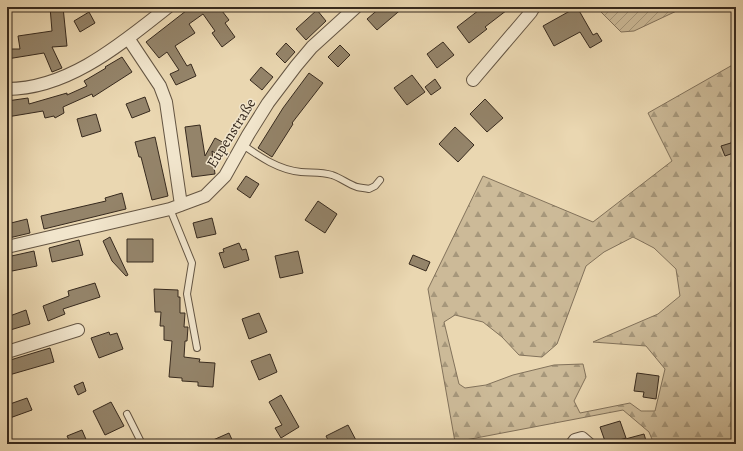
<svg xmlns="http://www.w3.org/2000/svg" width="743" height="451" viewBox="0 0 743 451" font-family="Alegreya,serif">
	<defs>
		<pattern id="forest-firs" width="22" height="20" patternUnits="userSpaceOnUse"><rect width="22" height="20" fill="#ccba98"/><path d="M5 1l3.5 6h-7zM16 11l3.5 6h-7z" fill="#a6977b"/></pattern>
		<pattern id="garden-furrows" width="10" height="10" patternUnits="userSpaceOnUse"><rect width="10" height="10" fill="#ccba98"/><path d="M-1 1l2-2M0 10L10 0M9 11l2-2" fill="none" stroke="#a6977b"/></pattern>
	</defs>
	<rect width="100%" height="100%" fill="#ead7b1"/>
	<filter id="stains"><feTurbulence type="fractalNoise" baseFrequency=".005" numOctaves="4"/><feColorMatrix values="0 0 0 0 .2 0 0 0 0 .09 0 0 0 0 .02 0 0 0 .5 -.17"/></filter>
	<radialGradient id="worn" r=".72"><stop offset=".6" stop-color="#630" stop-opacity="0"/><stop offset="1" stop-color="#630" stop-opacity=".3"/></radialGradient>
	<path fill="url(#forest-firs)" stroke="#82725b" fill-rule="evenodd" d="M736,63V444H654L649,432L623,410L455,442L428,289L483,176L593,222L672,161L648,113ZM633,237L654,248L676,269L680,296L658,314L593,342L646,346L665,369L655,411H641L630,403L580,413L574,401L586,377L583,364L554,365L513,375L486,385L465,388L459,384L444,322L455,315L483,322L502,337L519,355L542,357L557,344L586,266L604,252Z"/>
	<path fill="url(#garden-furrows)" stroke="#82725b" d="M596,7H685L634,31L621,32Z"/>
	<path fill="#94846a" stroke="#372a1e" d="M50,7H63L67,46L52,47L62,68L52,72L44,53L7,59V49H20L18,36L52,31Z
		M191,7H219L229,20L225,23L235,37L222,47L212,33L215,31L203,14L189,24L195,33L175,46L187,66L191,64L196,76L176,85L170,74L179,70L167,52L159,58L146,42Z
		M381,7H404L377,30L367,19Z
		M483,7H511L485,27L487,29L469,43L457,27Z
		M577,7L593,35L597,33L602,41L590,48L580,32L554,46L543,26Z
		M317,10L326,21L306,40L296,29Z
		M89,12L95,23L80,32L74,21Z
		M443,42L454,55L437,68L427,54Z
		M286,43L295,52L285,63L276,54Z
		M340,45L350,55L338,67L328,57Z
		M122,57L132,72L93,97L92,94L63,107L64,113L55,118L54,116L45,118L43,111L7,117V101L28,98L29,104L67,93V95L87,86L84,81L106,68L105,67Z
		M261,67L273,77L262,90L250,80Z
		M309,73L323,83L292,123L293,124L272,157L258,148L283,108Z
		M412,75L425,92L407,105L394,88Z
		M435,79L441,88L431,95L425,87Z
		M145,97L150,111L132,118L126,104Z
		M485,99L503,118L487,132L470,114Z
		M96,114L101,131L82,137L77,119Z
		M200,125L205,156L215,138L228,145L221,157L212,151L215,174L192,177L185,127Z
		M455,127L474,145L458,162L439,144Z
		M155,137L168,196L152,200L141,157H139L135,142Z
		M734,142L736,152L725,156L721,146Z
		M246,176L259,184L250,198L237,189Z
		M122,193L126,209L44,229L41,216L106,201L105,198Z
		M318,201L337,214L325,233L305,220Z
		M212,218L216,234L197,238L193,223Z
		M27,219L30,233L9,238L7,224Z
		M110,237L128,275L126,276L112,261L103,241Z
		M127,239H153V262H127Z
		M79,240L83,255L52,262L49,248Z
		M239,243L242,250L246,249L249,260L224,268L219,253L224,252L223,249Z
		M34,251L37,266L7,272V257Z
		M298,251L303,273L280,278L275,256Z
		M413,255L430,262L426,271L409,264Z
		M95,283L100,297L63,309L65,314L48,321L43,306L69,296L68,291Z
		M154,289L178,290V297H180V313H185L184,327H188L187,341H185L184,357L200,359L199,362L215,363L213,387L198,386V382L182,381V378L169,377L172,341L164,340V326H160L161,312H155Z
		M26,310L30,324L7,331V317Z
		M259,313L267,332L249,339L242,319Z
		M109,332L110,335L117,333L123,349L99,358L91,338Z
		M50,348L54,362L9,375L7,368V361Z
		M270,354L277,372L259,380L251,361Z
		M637,373L659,376L656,399L643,397L644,392L634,391Z
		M83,382L86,391L78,395L74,386Z
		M281,395L299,427L281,438L275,428L282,425L269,402Z
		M27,398L32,410L7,419V405Z
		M111,402L124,426L105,435L93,411Z
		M620,421L626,438L606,444L600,427Z
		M348,425L358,444H340L338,441L330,444L326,436Z
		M82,430L88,444H71L67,436Z
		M229,433L234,444H204Z
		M644,434L647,444H618V441Z"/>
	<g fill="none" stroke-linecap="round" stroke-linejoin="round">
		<g stroke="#645543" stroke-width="8">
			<path id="service" d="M243,145C260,157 279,170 301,172C312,173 321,172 332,175C341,178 348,184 357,187C361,188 365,188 369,189L375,186L380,180
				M170,209L192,263L187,294L197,348
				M127,414L142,444"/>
		</g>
		<g stroke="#645543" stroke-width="14">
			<path id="minor" d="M128,38L160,86L166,102L181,205
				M473,80L531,12L534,7
				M7,89C69,89 122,43 168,7
				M7,247L170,209L205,196L225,176L248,135L268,103L296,66L312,47L356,7
				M7,352L78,330
				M572,444L575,440L582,438L589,444"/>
		</g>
		<use href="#service" stroke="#f1e5cc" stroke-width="6"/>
		<use href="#minor" stroke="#f1e5cc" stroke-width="12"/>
	</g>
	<g text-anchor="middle" stroke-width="3" stroke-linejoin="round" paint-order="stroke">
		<g font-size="15" fill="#372a1e" stroke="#f1e5cc">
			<text transform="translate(231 133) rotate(-58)" y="5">Eupenstraße</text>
		</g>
	</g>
	<rect width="743" height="451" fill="none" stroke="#ead7b1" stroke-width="24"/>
	<rect x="8" y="8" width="727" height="435" fill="none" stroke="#372a1e" stroke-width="2"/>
	<rect x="12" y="12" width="719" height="427" fill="none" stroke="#372a1e"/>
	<rect width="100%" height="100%" filter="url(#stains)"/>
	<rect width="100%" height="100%" fill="url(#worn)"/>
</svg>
